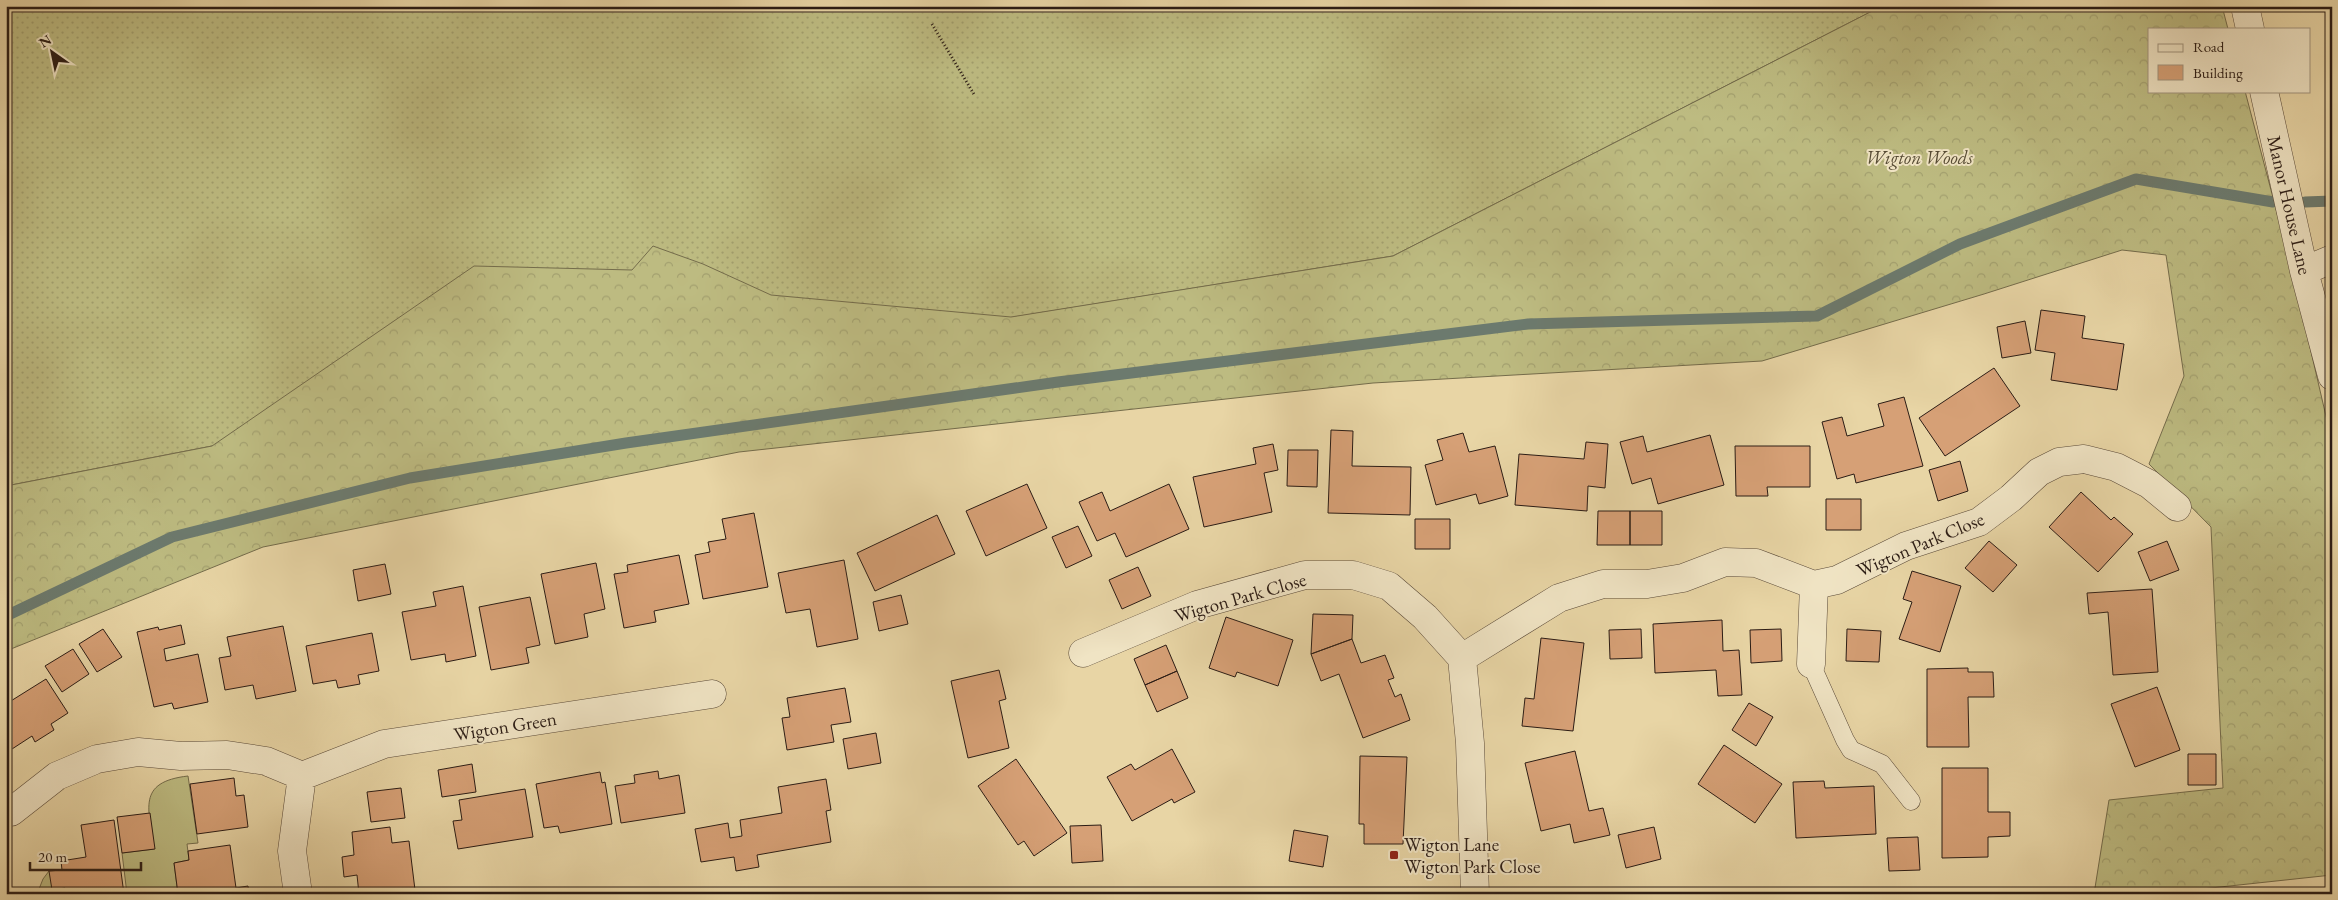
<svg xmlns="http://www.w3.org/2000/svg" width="2338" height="900" viewBox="0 0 2338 900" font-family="'EB Garamond',serif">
	<defs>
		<pattern id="grass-dots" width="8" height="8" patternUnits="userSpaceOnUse" patternTransform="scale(1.25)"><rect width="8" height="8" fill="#bdbb81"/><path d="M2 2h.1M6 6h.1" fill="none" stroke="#a3a06f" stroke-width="1.8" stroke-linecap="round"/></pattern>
		<pattern id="forest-crowns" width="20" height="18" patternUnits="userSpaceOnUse" patternTransform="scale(1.25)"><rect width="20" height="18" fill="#bdbb81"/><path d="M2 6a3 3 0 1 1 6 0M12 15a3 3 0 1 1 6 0" fill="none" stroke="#a3a06f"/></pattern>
	</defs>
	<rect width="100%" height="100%" fill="#e8d5a5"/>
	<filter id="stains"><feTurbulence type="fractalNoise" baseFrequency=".004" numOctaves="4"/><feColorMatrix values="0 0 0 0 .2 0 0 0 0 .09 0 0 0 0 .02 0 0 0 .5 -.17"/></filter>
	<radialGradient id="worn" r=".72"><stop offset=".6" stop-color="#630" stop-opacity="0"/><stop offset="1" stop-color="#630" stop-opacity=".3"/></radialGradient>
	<path fill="url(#grass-dots)" stroke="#746c4b" d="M6,6H1882L1393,256L212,446L6,486Z"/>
	<path fill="url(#forest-crowns)" stroke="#746c4b" d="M1882,6H2222L2228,29H2149V91H2245L2292,270L2332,442V875L2155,894H2094L2109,800L2223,788L2211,527L2149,464L2184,376L2166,255L2122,250L1984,294L1762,361L1373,383L739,452L263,547L6,651V486L212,446L474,266L632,270L653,246L703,264L771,295L1011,317L1393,256Z"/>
	<path fill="#bdbb81" stroke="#746c4b" d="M188,776L198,843L187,844L189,860L174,863L178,894H127L122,853L154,849C149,809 136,782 188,776Z
		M49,871L65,888L66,894H37L43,879Z"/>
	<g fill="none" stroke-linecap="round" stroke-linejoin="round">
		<path stroke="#6c7a6e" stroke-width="11" d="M2305,202L2332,201
			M6,616L172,537L410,478L626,443L1058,382L1528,324L1817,316L1960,244L2136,179L2273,202"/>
	</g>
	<path fill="#d6a076" stroke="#2b1c15" d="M2041,310L2085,316L2082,338L2124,344L2117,390L2051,380L2055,353L2035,350Z
		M2025,321L2031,353L2002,358L1997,327Z
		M1994,368L2020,406L1945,456L1919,418Z
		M1904,397L1923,466L1856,483L1854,474L1837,479L1822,422L1842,417L1847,436L1884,426L1878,404Z
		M1331,430L1353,431L1352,466L1411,467L1410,515L1328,513Z
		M1463,433L1469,452L1495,446L1508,496L1479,504L1476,494L1436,505L1425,465L1443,460L1437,440Z
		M1710,435L1724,485L1658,504L1651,478L1632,484L1620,442L1643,436L1647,452Z
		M1586,442L1608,444L1605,488L1588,486L1587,511L1515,505L1519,454L1584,459Z
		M1273,444L1278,470L1264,473L1272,512L1204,527L1193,477L1256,464L1253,448Z
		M1735,446H1810V487H1767L1768,496H1736Z
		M1288,450H1318L1317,487L1287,486Z
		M1960,461L1968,491L1938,501L1929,470Z
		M1027,484L1047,528L986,556L966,511Z
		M1169,484L1189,529L1126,557L1115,533L1097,541L1079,502L1102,492L1110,511Z
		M2081,492L2111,520L2114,517L2133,534L2098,572L2049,527Z
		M1826,499H1861V530H1826Z
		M1598,511H1630V545H1597Z
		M1630,511H1662V545H1630Z
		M754,513L768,587L703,599L695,555L710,552L708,542L726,539L722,519Z
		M937,515L955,554L875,591L857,553Z
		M1415,519H1450V549H1415Z
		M1078,526L1092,556L1066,568L1052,537Z
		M1989,541L2017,565L1993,592L1965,568Z
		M2167,541L2179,570L2150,581L2138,552Z
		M679,555L689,604L654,611L656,622L624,628L614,574L628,572L627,565Z
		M844,560L858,639L817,647L810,609L786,613L778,573Z
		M596,563L605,609L584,614L588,637L555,644L541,574Z
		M385,564L391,594L358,601L353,570Z
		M1138,567L1151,596L1122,609L1109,580Z
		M1912,571L1961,586L1940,652L1899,639L1912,602L1903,599Z
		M463,586L476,656L446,662L445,654L411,660L402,612L436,606L433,592Z
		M2152,589L2158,672L2113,675L2108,612L2089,614L2087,593Z
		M901,595L908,624L879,631L873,602Z
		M530,597L540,645L526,648L529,663L491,670L479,607Z
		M1313,614L1353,615L1352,639L1311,654Z
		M1226,617L1293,640L1278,686L1237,672L1235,677L1209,668Z
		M1722,620L1723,651L1739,650L1742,695L1718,696L1716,670L1655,673L1653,624Z
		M181,625L185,644L164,649L166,661L198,654L208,702L174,709L172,703L154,707L137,632L158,627L159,630Z
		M283,626L296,691L256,699L253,685L225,690L219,658L231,656L227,637Z
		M103,629L122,657L97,672L79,644Z
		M1641,629L1642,658L1610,659L1609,630Z
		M1781,629L1782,661L1751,663L1750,630Z
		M1847,629L1881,631L1879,662L1846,661Z
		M372,633L379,671L358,675L360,684L338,688L336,680L313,684L306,646Z
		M1541,638L1584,643L1573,731L1522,726L1525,698L1534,699Z
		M1352,639L1361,663L1385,655L1394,678L1388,680L1395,697L1401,694L1410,720L1363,738L1339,674L1321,681L1311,654Z
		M1166,645L1177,671L1145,685L1134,659Z
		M73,649L89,674L62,692L45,666Z
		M1968,668V672H1993L1994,697H1968L1969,747H1927V669Z
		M999,670L1006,699L999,701L1009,748L968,758L951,681Z
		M1177,671L1188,698L1157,712L1145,685Z
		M46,679L68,713L51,724L54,730L35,742L32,736L12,749L6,740V704Z
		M2157,687L2180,750L2135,767L2111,704Z
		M845,688L851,722L831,725L834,742L787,750L782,718L790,717L787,698Z
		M1749,703L1773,717L1756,746L1732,730Z
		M876,733L881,763L848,769L843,739Z
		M1724,745L1782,784L1755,823L1698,784Z
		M1172,749L1195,792L1174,803L1172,799L1132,821L1107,777L1131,764L1135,770Z
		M1575,751L1589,811L1603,808L1610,835L1574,843L1570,824L1541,831L1525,763Z
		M2188,754H2216V785H2188Z
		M1360,756L1407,757L1403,844H1364V824H1359Z
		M1016,759L1067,833L1034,856L1024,841L1018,845L978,786Z
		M472,764L476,792L442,797L438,770Z
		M1942,768H1988V812H2010V836L1988,837V857L1942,858Z
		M658,771L659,779L679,775L685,813L621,823L615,786L635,783L634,775Z
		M600,772L602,783L605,782L612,824L560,833L558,826L544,828L536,784Z
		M234,778L236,796L244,795L248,827L197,834L190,784Z
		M826,779L831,810L826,811L831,842L757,855L759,867L736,871L734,857L701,862L695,829L728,823L730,838L742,836L740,820L782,813L778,787Z
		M1824,781L1825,788L1874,786L1876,834L1796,838L1793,782Z
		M401,788L405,818L371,822L367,792Z
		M525,789L533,837L458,849L453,821L462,820L459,800Z
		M150,813L155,849L122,853L117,817Z
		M114,820L124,894H66L65,888L52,890L49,871L62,870L61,861L86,857L81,825Z
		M1101,825L1103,861L1072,863L1070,826Z
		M390,827L392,843L409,841L415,890L391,894H359L357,875L344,877L342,857L354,855L352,832Z
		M1654,827L1661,859L1626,868L1618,835Z
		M1294,830L1328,836L1323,867L1289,861Z
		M1918,837L1920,870L1889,871L1887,838Z
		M230,845L236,888L248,886L249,894H178L174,863L189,860L188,851Z"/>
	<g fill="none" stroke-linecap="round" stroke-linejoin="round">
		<g stroke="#5a4a39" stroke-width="19">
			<path id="service" d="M1811,664L1845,740L1851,750L1882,764L1911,801"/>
		</g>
		<g stroke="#5a4a39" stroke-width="29">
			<path id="minor" d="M2245,6L2250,29
				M2264,91L2304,271L2332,376
				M2304,271L2332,259
				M1083,653L1197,605L1305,575H1353L1389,586L1425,617L1462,658L1470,743L1475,894
				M1462,658L1559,598L1603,584H1647L1683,578L1725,562L1756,563L1814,585L1837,580L1906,546L1979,522L2011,498L2039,472L2059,462L2084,459L2116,467L2149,484L2177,507
				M1811,664L1814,585
				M11,812L57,776L97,759L138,752L181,756L227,755L266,761L302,776L384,744L712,694
				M298,894L292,851L302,776"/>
		</g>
		<path stroke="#2b1c15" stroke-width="3" stroke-dasharray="1 2.5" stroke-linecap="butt" d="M932,24L975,96"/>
		<use href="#service" stroke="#f0e4c4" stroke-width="18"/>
		<use href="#minor" stroke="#f0e4c4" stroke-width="28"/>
	</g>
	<rect fill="#8f2418" stroke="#f0e4c4" stroke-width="2" x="1389" y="850" width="10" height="10" rx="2.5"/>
	<g text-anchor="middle" stroke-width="4" stroke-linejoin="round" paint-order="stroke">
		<g font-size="19" font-style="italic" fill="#574c35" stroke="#f0e4c4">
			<text x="1919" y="164">Wigton Woods</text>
		</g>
		<g font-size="19" fill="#2b1c15" stroke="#f0e4c4">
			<text transform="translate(2290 205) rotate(77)" y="7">Manor House Lane</text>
			<text transform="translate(1920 544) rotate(-23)" y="7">Wigton Park Close</text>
			<text transform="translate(1240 597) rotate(-16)" y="7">Wigton Park Close</text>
			<text transform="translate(505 726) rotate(-9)" y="7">Wigton Green</text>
		</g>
		<g font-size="19" fill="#2b1c15" stroke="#f0e4c4" text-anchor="start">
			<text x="1404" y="851">Wigton Lane<tspan x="1404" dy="22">Wigton Park Close</tspan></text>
		</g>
	</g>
	<rect width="2338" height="900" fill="none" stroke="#e8d5a5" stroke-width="25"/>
	<rect x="8" y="8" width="2323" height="885" fill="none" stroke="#2b1c15" stroke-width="2.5"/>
	<rect x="12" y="12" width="2313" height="875" fill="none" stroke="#2b1c15"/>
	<rect x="2148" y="28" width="162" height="65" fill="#f0e4c4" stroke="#a1947e"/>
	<rect x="2158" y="44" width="25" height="8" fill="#f0e4c4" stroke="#a1947e"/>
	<text x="2193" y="52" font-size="15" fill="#2b1c15">Road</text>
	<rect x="2158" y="65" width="25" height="15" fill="#d6a076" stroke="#a1947e"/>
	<text x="2193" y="78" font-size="15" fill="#2b1c15">Building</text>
	<g transform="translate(52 52) rotate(327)" stroke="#f0e4c4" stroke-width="4" paint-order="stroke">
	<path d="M0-4L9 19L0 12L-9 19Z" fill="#2b1c15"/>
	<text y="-8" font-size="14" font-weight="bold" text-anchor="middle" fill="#2b1c15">N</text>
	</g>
	<path d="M30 862v8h111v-8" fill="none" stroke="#2b1c15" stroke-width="2.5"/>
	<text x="38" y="862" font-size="15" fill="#2b1c15" stroke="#f0e4c4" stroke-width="4" paint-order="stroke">20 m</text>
	<rect width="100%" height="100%" filter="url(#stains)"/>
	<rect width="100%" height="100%" fill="url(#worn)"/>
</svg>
